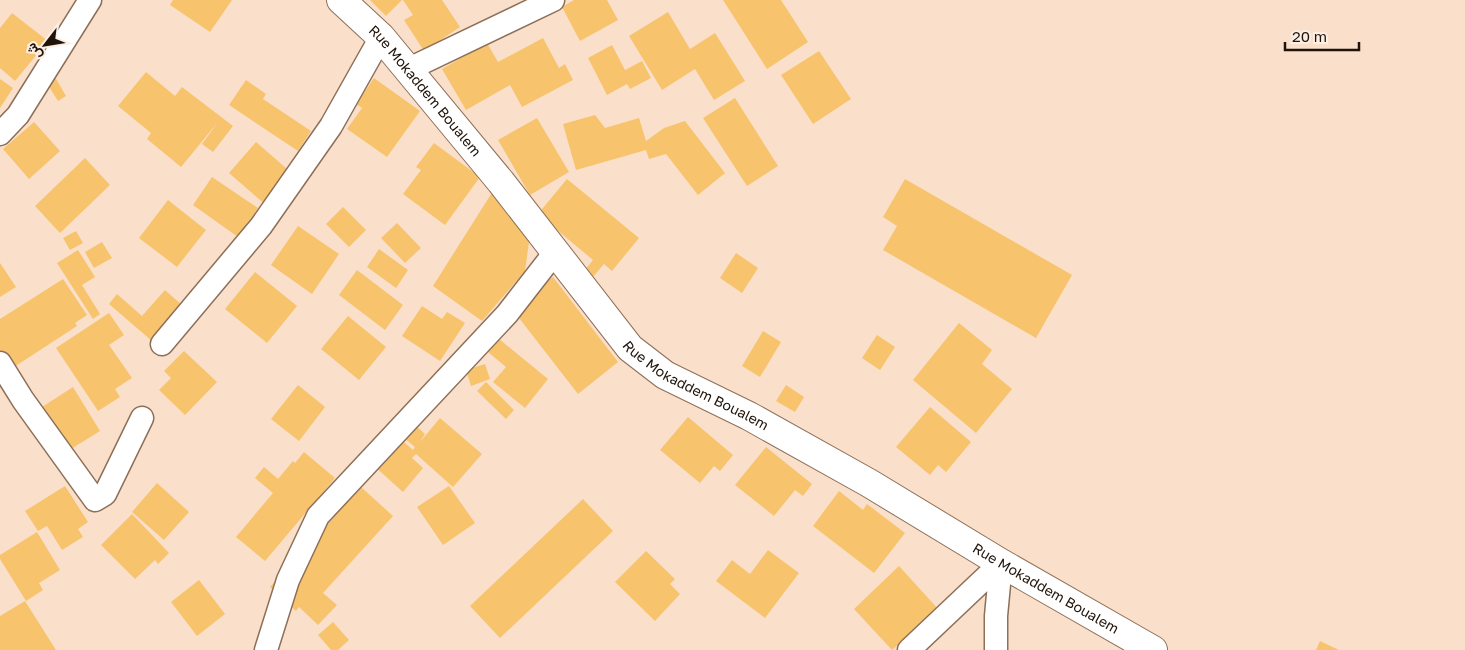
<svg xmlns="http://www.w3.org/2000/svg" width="1465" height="650" viewBox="0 0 1465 650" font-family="'Golos Text',Vazirmatn,sans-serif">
	<rect width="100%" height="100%" fill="#fadfca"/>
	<path fill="#f7c46d" d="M173,0H232L210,32L170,5Z
		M370,0H402L386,16Z
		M403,0H442L460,27L424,51L404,20L413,15Z
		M574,0H607L618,20L580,41L562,7Z
		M723,0H781L808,42L767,69Z
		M668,12L690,49L715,33L745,81L714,100L695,69L662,90L629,36Z
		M12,13L48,41L15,81L0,68V28Z
		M543,38L559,68L565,64L573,80L522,107L510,85L466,110L442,69L487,43L498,62Z
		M612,45L625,70L642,61L651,78L630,89L627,84L607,95L588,58Z
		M819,51L851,99L813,124L781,75Z
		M146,72L175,96L182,87L233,126L213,152L202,144L218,122L181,167L147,139L151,133L118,106Z
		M55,77L66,96L58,101L46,82Z
		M374,78L420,111L387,157L347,129L362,108L356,104Z
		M0,79L13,88L0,108Z
		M246,80L266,94L263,99L311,131L298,151L229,105Z
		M735,98L778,166L747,186L703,118Z
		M595,115L605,128L639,118L646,141L664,128L685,121L725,173L698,195L666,154L649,159L646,150L576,170L563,124Z
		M537,118L569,172L530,195L498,140Z
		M34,122L60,151L29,179L3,149Z
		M256,142L294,175L267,206L229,173Z
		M434,143L480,177L445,225L403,194L421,170L416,167Z
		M85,158L110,185L60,233L35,206Z
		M212,177L258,208L238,237L193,205Z
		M567,179L639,238L612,271L604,264L592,278L584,271L593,260L538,214Z
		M905,179L1072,275L1036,338L883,250L897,226L883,217Z
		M493,191L518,216L529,242L525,271L482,321L433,286Z
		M168,200L206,230L177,267L139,238Z
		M343,207L366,230L349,247L326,224Z
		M397,223L421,248L405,263L381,238Z
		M298,226L339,254L312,294L271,265Z
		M76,231L83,243L70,250L63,238Z
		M102,242L112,258L94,268L85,252Z
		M379,249L408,270L396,288L367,267Z
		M78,250L95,277L82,285L100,314L93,319L57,263Z
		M736,253L758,268L742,293L720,278Z
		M0,263L16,287L0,297Z
		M357,270L403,305L385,330L339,295Z
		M255,272L297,306L267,343L225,309Z
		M553,277L618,362L578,394L512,309Z
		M63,279L87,315L75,323L77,326L8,371L0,358V319Z
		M165,290L183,306L152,341L109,304L117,294L142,316Z
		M422,306L442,319L447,312L465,323L440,361L402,336Z
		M109,313L124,335L109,345L132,378L115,389L120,397L98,411L56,348Z
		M348,316L386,347L359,380L321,349Z
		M959,323L992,350L982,364L1012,389L976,433L913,380Z
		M763,331L781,342L760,377L742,366Z
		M493,334L548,379L525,408L493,382L506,367L482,347Z
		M877,335L895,347L880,370L862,358Z
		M184,351L217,382L185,415L159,390L171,378L164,371Z
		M485,364L490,379L471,386L466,370Z
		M486,382L514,410L506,419L477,391Z
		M298,385L325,407L299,441L271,419Z
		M786,385L804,397L795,412L776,401Z
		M73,387L100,431L66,452L39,409Z
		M930,407L971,442L946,472L938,465L930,475L896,447Z
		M688,417L733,455L720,471L714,466L700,483L660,450Z
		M440,418L482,454L453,487L416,454L412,458L423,468L403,492L373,465L397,436L413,450L415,447L404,438L415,425L425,434L420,442Z
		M766,447L812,484L803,496L795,490L774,516L735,485Z
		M304,452L335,478L265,561L236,537L273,493L255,478L264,467L278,479L293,461L295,463Z
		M157,483L189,512L164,540L132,512Z
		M65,486L88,522L78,529L83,537L62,550L47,526L38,531L25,511Z
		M449,486L475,523L443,545L417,507Z
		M361,487L393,516L323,593L337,605L318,625L299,607L296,611L270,587Z
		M839,491L863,510L867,504L905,533L874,573L813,526Z
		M583,499L613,531L500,638L470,606Z
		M132,514L169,553L158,564L155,560L135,579L101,545Z
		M37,532L60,570L39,583L43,590L26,601L0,559V555Z
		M768,550L799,573L765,618L716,581L732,560L750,574Z
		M646,551L675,579L670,584L680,594L655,621L615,582Z
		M899,566L939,610L892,650L854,609Z
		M199,580L225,614L197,636L171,602Z
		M25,601L56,650H0V616Z
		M333,622L349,640L338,650H331L318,635Z
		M1320,641L1339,650H1316Z"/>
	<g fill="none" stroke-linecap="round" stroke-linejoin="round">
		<g stroke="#8d6f58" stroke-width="25">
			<path id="minor" d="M407,70L553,0
				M0,134L18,115L90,0
				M162,344L261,226L331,126L381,37
				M0,363L23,400L95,500L105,494L142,418
				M266,650L288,580L318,516L507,314L556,251
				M909,650L1001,563
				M996,650V616L1001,563"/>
		</g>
		<g stroke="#8d6f58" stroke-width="30">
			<g id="tertiary">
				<path id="s1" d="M341,0L381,37L501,182L630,348L665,375L749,416L869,483L1001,563L1153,650"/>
			</g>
		</g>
		<use href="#minor" stroke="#fff" stroke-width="22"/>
		<use href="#tertiary" stroke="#fff" stroke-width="28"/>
	</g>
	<g text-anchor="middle" stroke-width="5" stroke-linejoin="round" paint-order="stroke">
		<g font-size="14" fill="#1f130a" stroke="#fdefe4">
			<text dy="5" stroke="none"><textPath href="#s1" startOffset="124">Rue Mokaddem Boualem</textPath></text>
			<text dy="5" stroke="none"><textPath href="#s1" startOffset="529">Rue Mokaddem Boualem</textPath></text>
			<text dy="5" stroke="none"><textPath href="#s1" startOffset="934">Rue Mokaddem Boualem</textPath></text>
		</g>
	</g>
	<g transform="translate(45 45) rotate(239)" stroke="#fdefe4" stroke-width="4" paint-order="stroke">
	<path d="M0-4L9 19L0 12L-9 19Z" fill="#1f130a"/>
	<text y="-8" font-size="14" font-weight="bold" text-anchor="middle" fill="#1f130a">ش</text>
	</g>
	<path d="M1285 42v8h74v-8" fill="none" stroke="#1f130a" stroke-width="2.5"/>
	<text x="1292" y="42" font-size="15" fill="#1f130a" stroke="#fdefe4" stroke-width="4" paint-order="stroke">20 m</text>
</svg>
